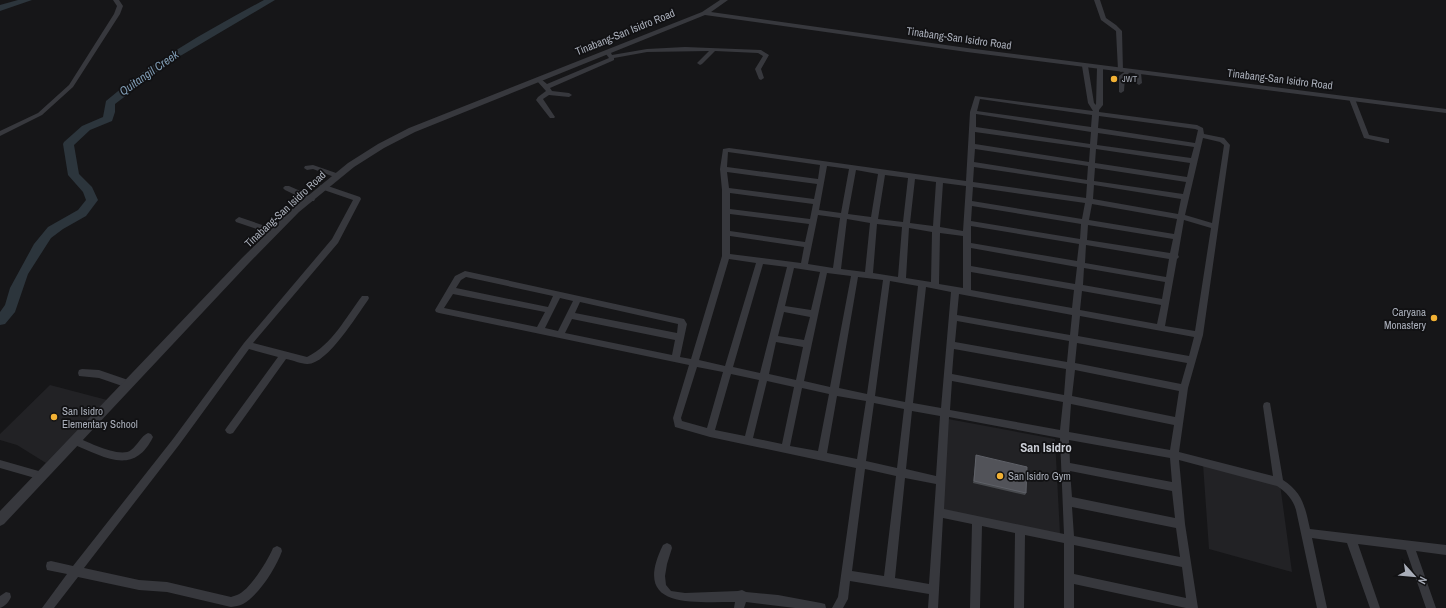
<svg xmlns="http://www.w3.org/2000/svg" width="1446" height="608" viewBox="0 0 1446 608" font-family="'Archivo Narrow',sans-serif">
	<rect width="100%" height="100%" fill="#161618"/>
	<path fill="#222225" d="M50,385L107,400L46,463L17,445L0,440V434Z
		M948,419L1055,439L1060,534L943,510Z
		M1203,464L1280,484L1292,572L1209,549Z"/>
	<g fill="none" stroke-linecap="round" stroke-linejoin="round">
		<path fill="#2c353c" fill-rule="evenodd" d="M18,0H32L0,11V5Z
			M264,0H275L170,62L115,104V112L112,121L90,130L74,145L79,174L92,187L98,200L86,216L63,229L51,238L28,274L15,312L5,324L0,325V312L5,305L10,288L34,244L48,227L78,210L86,200L83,192L68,175L63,144L64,142L82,126L103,117L106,101C154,60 209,30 264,0Z"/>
		<path fill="#37383d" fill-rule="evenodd" d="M113,0H119L123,6L120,14L73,87L42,115L0,136V131L38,113L69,85L114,14L117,6Z
			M1094,0H1100L1106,18L1116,25L1122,31L1123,71L1121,72L1118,70L1116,31L1101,20Z
			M685,47L761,50L769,55L761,69L764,78L761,80L759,79L755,69L763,56L758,53L715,51L702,64L700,65L697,63L709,51L647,52L614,58V60L612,61L550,88L552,91L569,93L572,95L569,97L549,95L543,99L555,117L554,118H550L536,100L538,97L546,91L537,81V79H541L547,84L609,58L606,54L607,53H611L612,55L647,49Z
			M1085,64L1088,66L1094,103L1096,105L1097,68L1100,66L1103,68V105L1099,110V112L1197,125L1203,128L1204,134L1224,138L1230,145L1203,335L1188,388L1179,452L1273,476L1263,406L1264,403L1267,402L1270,403L1283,480C1303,493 1305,507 1310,529L1446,545V555L1416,551L1436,608H1426L1406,550L1358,544L1380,608H1370L1347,543L1312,538L1327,608H1317L1296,510C1293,499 1286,492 1277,486L1179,460L1185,524L1198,608H1186L1074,584V608H1064V543L1025,535L1024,608H1014L1015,533L982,526L980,608H970L972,524L943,518L938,608H928L929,594L850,581L848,599L843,608H832L838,597L856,468L710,437L675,427L673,418L689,365L439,313L436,312L435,310L455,276L465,271L684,319L687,324L680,357L691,359L722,256V190L720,169L723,149L729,148L966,181L970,112L975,96L1093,111L1088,103L1082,66ZM980,99L1092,115L1091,127L977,111ZM976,114L1091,132L1090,144L976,127ZM1099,116L1195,129L1198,130L1195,143L1098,128ZM975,132L1090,148L1089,162L975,144ZM1098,133L1194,147L1191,158L1097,145ZM1203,138L1220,142L1224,145L1212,223L1185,215ZM975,149L1088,166L1087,180L974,162ZM1096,149L1190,163L1187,177L1095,163ZM728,152L820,165L818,179L727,167ZM827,166L849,169L841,213L819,210ZM974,167L1087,184L1086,198L973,182ZM1095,168L1186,182L1183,194L1094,181ZM856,170L878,174L871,217L848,214ZM727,172L817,184L814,199L729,188ZM885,175L908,178L903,222L878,219ZM915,179L936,182L933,226L910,223ZM943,183L966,186L963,231L940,227ZM1094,185L1181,199L1178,214L1093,199ZM973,187L1085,203L1082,219L972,201ZM730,193L813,204L810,219L730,209ZM1092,204L1177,219L1174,234L1089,220ZM972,206L1081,224L1080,239L971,221ZM730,214L809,224L805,242L730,231ZM818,215L840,218L833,268L808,264ZM847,219L870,223L865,272L841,269ZM1184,220L1211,228L1195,331L1165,326L1177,259L1179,257L1178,255ZM877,224L902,227L898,277L873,273ZM1088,225L1173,239L1170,253L1087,240ZM971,226L1079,244L1077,261L971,243ZM909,228L932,232L931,282L906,278ZM940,233L963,236V288L939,284ZM730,236L804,247L801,263L730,254ZM1086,245L1169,259L1166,277L1085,263ZM971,248L1077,267L1075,284L971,266ZM729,259L756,263L725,366L699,360ZM763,264L787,267L760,373L733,367ZM794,268L820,272L811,310L785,306ZM1084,268L1165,282L1162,299L1083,285ZM971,272L1074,290L1072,308L971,290ZM827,273L851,276L830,387L804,381ZM466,277L553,296L548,307L456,288L461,280ZM858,277L883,280L867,394L839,388ZM890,281L918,286L905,402L875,396ZM926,287L951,292L941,408L913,403ZM1082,291L1161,305L1157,324L1080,310ZM453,294L545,312L537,327L444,308ZM959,294L1072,315L1070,335L957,315ZM560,298L573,301L558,331L545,328ZM580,302L678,324L677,333L575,313ZM784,312L810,317L804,340L778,336ZM1080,316L1194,337L1189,356L1078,336ZM572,319L675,340L672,355L565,333ZM957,321L1069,341L1067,362L955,342ZM776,342L803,347L796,380L769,374ZM1077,343L1187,363L1181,384L1075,363ZM954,349L1066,369L1064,395L952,374ZM697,367L723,372L707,428L682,421L681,418ZM1075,370L1179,391L1175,417L1072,396ZM731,374L759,380L745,436L715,430ZM767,381L794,387L782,444L753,438ZM952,381L1063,402L1060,430L950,410ZM802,388L829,394L818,451L790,446ZM837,396L866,401L857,459L827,453ZM874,403L904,409L897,468L866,461ZM1071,404L1174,425L1170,450L1069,432ZM912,411L940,416L936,476L906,469ZM949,417L1060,438L1064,534L944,509ZM1069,440L1170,458L1172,482L1070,463ZM865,469L896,476L884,576L852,571ZM1070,471L1172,491L1175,518L1072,497ZM905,478L936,484L929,584L895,578ZM1072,507L1176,528L1180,557L1074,536ZM1074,545L1182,567L1186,598L1074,574Z
			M1127,70L1130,72L1125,77L1124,91L1121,93L1119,92V76Z
			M1138,71L1141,73L1142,83L1139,85L1136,83L1135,73Z
			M1352,97L1355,99L1369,135L1389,139V143H1387L1364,138L1349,99Z
			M313,165L339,174L340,176L337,178L313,169L307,170L304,168L305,166Z
			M321,185H325L360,197L361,199L338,243L253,343L307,357C332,345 346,317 362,296H368L369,298L368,300C357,315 327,365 307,364C301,364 293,360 286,359L233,433L230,434L227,433L225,430L227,427L278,357L249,349L179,445L84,568L139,580L167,582L231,597C233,596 235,596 237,595C250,590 268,560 273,548L277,546L281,548L282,551C276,568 259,595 243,604C239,606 235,606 231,607L167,592L139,590L78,577L54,608H42L67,574L47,570L46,566L47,562L51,561L73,566L173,439L244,343L332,239L353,200L321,189L319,187Z
			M285,186H289L314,197L315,199L314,201H308L285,190L283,188Z
			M239,217L277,230L278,232L274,235L236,222L235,220Z
			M82,369L99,370L131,381L132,384L131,387L128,388L99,378L79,376L78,373L79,370Z
			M148,433L151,434L153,437C133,478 102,455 72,444L70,441L72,438L75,437C87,441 120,459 131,450C137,446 141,436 148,433Z
			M0,460L42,472L45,473L47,476L45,479L42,480L0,468Z
			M667,543L671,545L672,548L667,564L665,576L666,585L671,591L685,593L738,591L742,590L746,592L778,595L821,603L825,604L826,608H795L746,602L744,608H734L735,602C688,602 632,608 663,545Z
			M6,592L10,593L11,597C9,602 5,606 0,608V596Z"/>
		<path fill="#37383d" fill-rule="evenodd" d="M720,0H728L711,12L967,48L1446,109V113L967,52L705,15L415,132L384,148L354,167L299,212L249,263L4,524L0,526V511L242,258L293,208L348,163L378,144L409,128L702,12Z"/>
	</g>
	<path fill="#47494d" d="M976,455L1026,493L1025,495L973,483L976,457Z"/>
	<path fill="#525359" stroke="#5f6168" d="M976,455L1027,467L1026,493L974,481Z"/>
	<g fill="#f2b134" stroke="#111113" stroke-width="1.5">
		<circle cx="1114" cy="79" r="4"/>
		<circle cx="1434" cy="318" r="4"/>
		<circle cx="54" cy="417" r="4"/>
		<circle cx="1000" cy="476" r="4"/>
	</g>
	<g text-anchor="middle" stroke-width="3.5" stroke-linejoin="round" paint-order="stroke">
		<g font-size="9" fill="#a8adb8" stroke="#111113" text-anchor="start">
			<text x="1122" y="82">JWT</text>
		</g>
		<g font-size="11" fill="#a8adb8" stroke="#111113">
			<text transform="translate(625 32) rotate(-22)" y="4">Tinabang-San Isidro Road</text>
			<text transform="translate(959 38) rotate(8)" y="4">Tinabang-San Isidro Road</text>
			<text transform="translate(1280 79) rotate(7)" y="4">Tinabang-San Isidro Road</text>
			<text transform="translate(285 209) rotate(-43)" y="4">Tinabang-San Isidro Road</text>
		</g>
		<g font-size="11" fill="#a8adb8" stroke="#111113" text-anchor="start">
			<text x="1426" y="316" text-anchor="end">Caryana<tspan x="1426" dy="13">Monastery</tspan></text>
			<text x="62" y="415">San Isidro<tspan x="62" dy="13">Elementary School</tspan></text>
			<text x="1008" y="480">San Isidro Gym</text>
		</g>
		<g font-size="12" font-style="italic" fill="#7f9bb3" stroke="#111113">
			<text transform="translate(149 73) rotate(-35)" y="4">Quitangil Creek</text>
		</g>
		<g font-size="13" font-weight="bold" fill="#c9ccd4" stroke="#111113">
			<text x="1046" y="452">San Isidro</text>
		</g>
	</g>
	<g transform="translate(1414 576) rotate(117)" stroke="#111113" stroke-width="3" paint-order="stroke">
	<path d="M0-3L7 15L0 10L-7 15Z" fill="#a8adb8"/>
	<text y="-6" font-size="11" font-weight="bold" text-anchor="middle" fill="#a8adb8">N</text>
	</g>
</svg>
